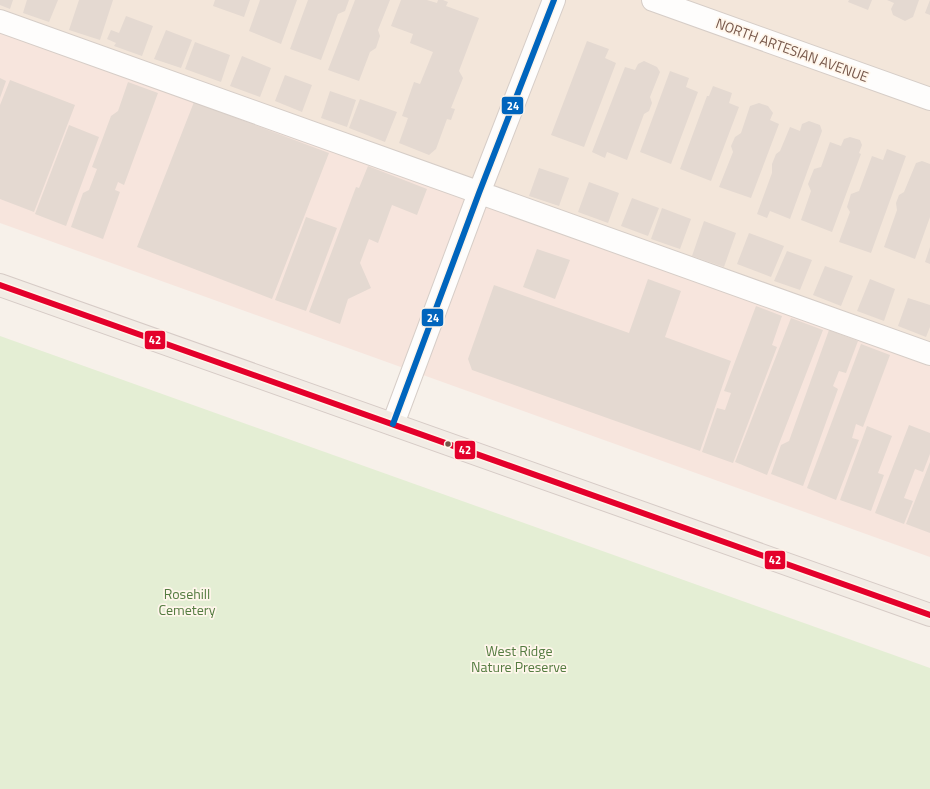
<svg xmlns="http://www.w3.org/2000/svg" width="930" height="789" viewBox="0 0 930 789" font-family="'Titillium Web',sans-serif">
	<rect width="100%" height="100%" fill="#f7f1ea"/>
	<path fill="#f3e6da" d="M0,0H930V359L0,26Z"/>
	<path fill="#f7e5dd" d="M0,26L930,359V557L0,223Z"/>
	<path fill="#e4eed4" d="M0,336L930,668V789H0Z"/>
	<path fill="#e4d9d1" d="M0,0H13L10,9L0,5Z
		M27,0H58L49,22L23,13Z
		M79,0H113L100,40L69,30Z
		M215,0H250L244,17L213,6Z
		M260,0H297L281,44L249,31Z
		M308,0H349L345,11L338,14L321,60L290,49Z
		M355,0H390L378,30L380,36L376,48L370,52L359,81L328,70Z
		M401,0H427L437,3L438,0H443L448,2L446,6L479,18L459,71L463,78L451,108L455,109L451,120L447,119L436,149L429,155L399,143L408,118L402,116L414,82L420,84L433,52L410,43L413,34L391,26Z
		M849,0H872L868,10L848,2Z
		M887,0H919L913,17L905,21L893,15L891,9L894,3Z
		M930,0V15L925,13Z
		M126,16L153,26L142,56L114,46L116,43L107,39L111,30L119,33Z
		M166,30L192,40L181,68L154,59Z
		M587,41L609,49L605,58L616,63L584,147L551,135Z
		M195,42L230,55L221,82L185,69Z
		M242,56L271,68L260,97L230,86Z
		M644,61L657,67L660,72L650,97L652,103L649,111L644,114L627,160L607,152L605,158L592,152L625,67L635,70L638,64Z
		M670,71L689,78L686,87L698,92L671,164L640,152Z
		M285,75L312,85L302,112L275,101Z
		M0,78L6,81L0,98Z
		M10,80L75,105L34,212L0,199V105Z
		M128,82L158,93L124,185L118,182L115,190L120,192L103,239L71,227L83,193L89,190L97,169L92,167L111,116L118,111Z
		M713,86L732,93L729,103L739,107L711,181L680,169L707,96H709Z
		M330,91L356,100L347,127L321,118Z
		M360,99L397,112L385,142L349,128Z
		M194,102L329,153L272,299L137,247Z
		M759,103L768,106L773,113L770,120L779,124L751,198L719,187L733,152L731,146L735,137L741,133L750,106Z
		M809,121L820,125L822,131L790,219L770,211L767,218L757,214L772,173V164L776,154L780,151L790,127L800,131L802,124Z
		M69,125L99,137L66,226L35,214Z
		M850,137L860,140L862,145L859,153L861,154L832,232L801,220L811,191L808,184L814,169L821,167L830,142L841,146L844,139Z
		M887,149L906,156L871,253L839,242L850,212L847,207L851,194L859,191L872,156L883,160Z
		M922,161L930,164V217L915,259L884,247L897,210L896,203L899,195L904,192L916,163Z
		M368,166L427,189L417,215L392,205L378,243L369,239L360,263L371,288L348,299L340,324L309,312L356,187L359,188Z
		M539,168L569,178L559,206L529,196Z
		M589,182L619,193L608,223L578,212Z
		M632,198L659,208L648,236L621,226Z
		M662,208L691,219L680,249L651,239Z
		M306,217L337,228L306,311L275,300Z
		M704,221L736,233L724,267L692,256Z
		M749,233L784,246L771,277L737,264Z
		M930,247V264L925,262Z
		M537,249L570,260L555,299L523,287Z
		M787,251L812,260L800,290L774,281Z
		M825,266L853,276L841,306L813,295Z
		M648,279L681,291L665,337L731,361L700,451L472,370L468,359L494,285L629,333Z
		M870,279L895,289L884,321L857,311Z
		M908,298L930,305V327L926,337L898,326Z
		M756,306L782,316L772,345L777,347L733,463L702,452L717,408L725,410L731,393L724,391Z
		M791,318L823,330L767,475L735,462Z
		M829,330L858,341L846,373L839,371L833,386L838,389L803,486L771,474L781,445L789,441Z
		M861,344L890,355L863,427L856,424L852,438L859,440L836,500L807,488Z
		M909,425L930,433V454L923,472L915,469L904,498L913,501L904,524L875,513Z
		M867,426L892,436L878,473L884,475L871,511L840,500Z
		M930,462V533L906,524Z"/>
	<g fill="none" stroke-linecap="round" stroke-linejoin="round">
		<g stroke="#d6cdc7" stroke-width="24">
			<path id="minor" d="M653,0L930,99
				M0,21L930,354
				M393,424L479,193L554,0"/>
		</g>
		<g stroke="#d6cbc6" stroke-width="24">
			<path id="major" d="M0,285L930,615"/>
		</g>
		<use href="#minor" stroke="#fefdfc" stroke-width="22"/>
		<use href="#major" stroke="#f2ece5" stroke-width="22"/>
		<g stroke="#fff6eb" stroke-width="9">
			<path id="bus-1" d="M0,285L930,615"/>
		</g>
		<g stroke="#fff6eb" stroke-width="9">
			<path id="bus-2" d="M393,424L479,193L554,0"/>
		</g>
		<use href="#bus-1" stroke="#e4002b" stroke-width="6"/>
		<use href="#bus-2" stroke="#0065bd" stroke-width="6"/>
	</g>
	<circle fill="#765649" stroke="#fff6eb" stroke-width="1.5" cx="448" cy="444" r="3.5"/>
	<g text-anchor="middle" stroke-width="3.5" stroke-linejoin="round" paint-order="stroke">
		<g font-size="14" fill="#765649" stroke="#fff6eb">
			<text transform="translate(792 50) rotate(20)" y="5">NORTH ARTESIAN AVENUE</text>
		</g>
		<g font-size="14" fill="#557c41" stroke="#fff6eb">
			<text x="187" y="599">Rosehill<tspan x="187" dy="16">Cemetery</tspan></text>
			<text x="519" y="656">West Ridge<tspan x="519" dy="16">Nature Preserve</tspan></text>
		</g>
	</g>
	<g stroke="#fff6eb" stroke-width="1.5">
		<rect x="501" y="96" width="23" height="19" rx="4" fill="#0065bd"/>
		<rect x="421" y="308" width="23" height="19" rx="4" fill="#0065bd"/>
		<rect x="144" y="330" width="22" height="20" rx="4" fill="#e4002b"/>
		<rect x="454" y="440" width="22" height="20" rx="4" fill="#e4002b"/>
		<rect x="764" y="550" width="22" height="20" rx="4" fill="#e4002b"/>
	</g>
	<g font-size="11" text-anchor="middle" font-weight="bold" fill="#fff">
		<text x="513" y="110">24</text>
		<text x="433" y="322">24</text>
		<text x="155" y="344">42</text>
		<text x="465" y="454">42</text>
		<text x="775" y="564">42</text>
	</g>
</svg>
